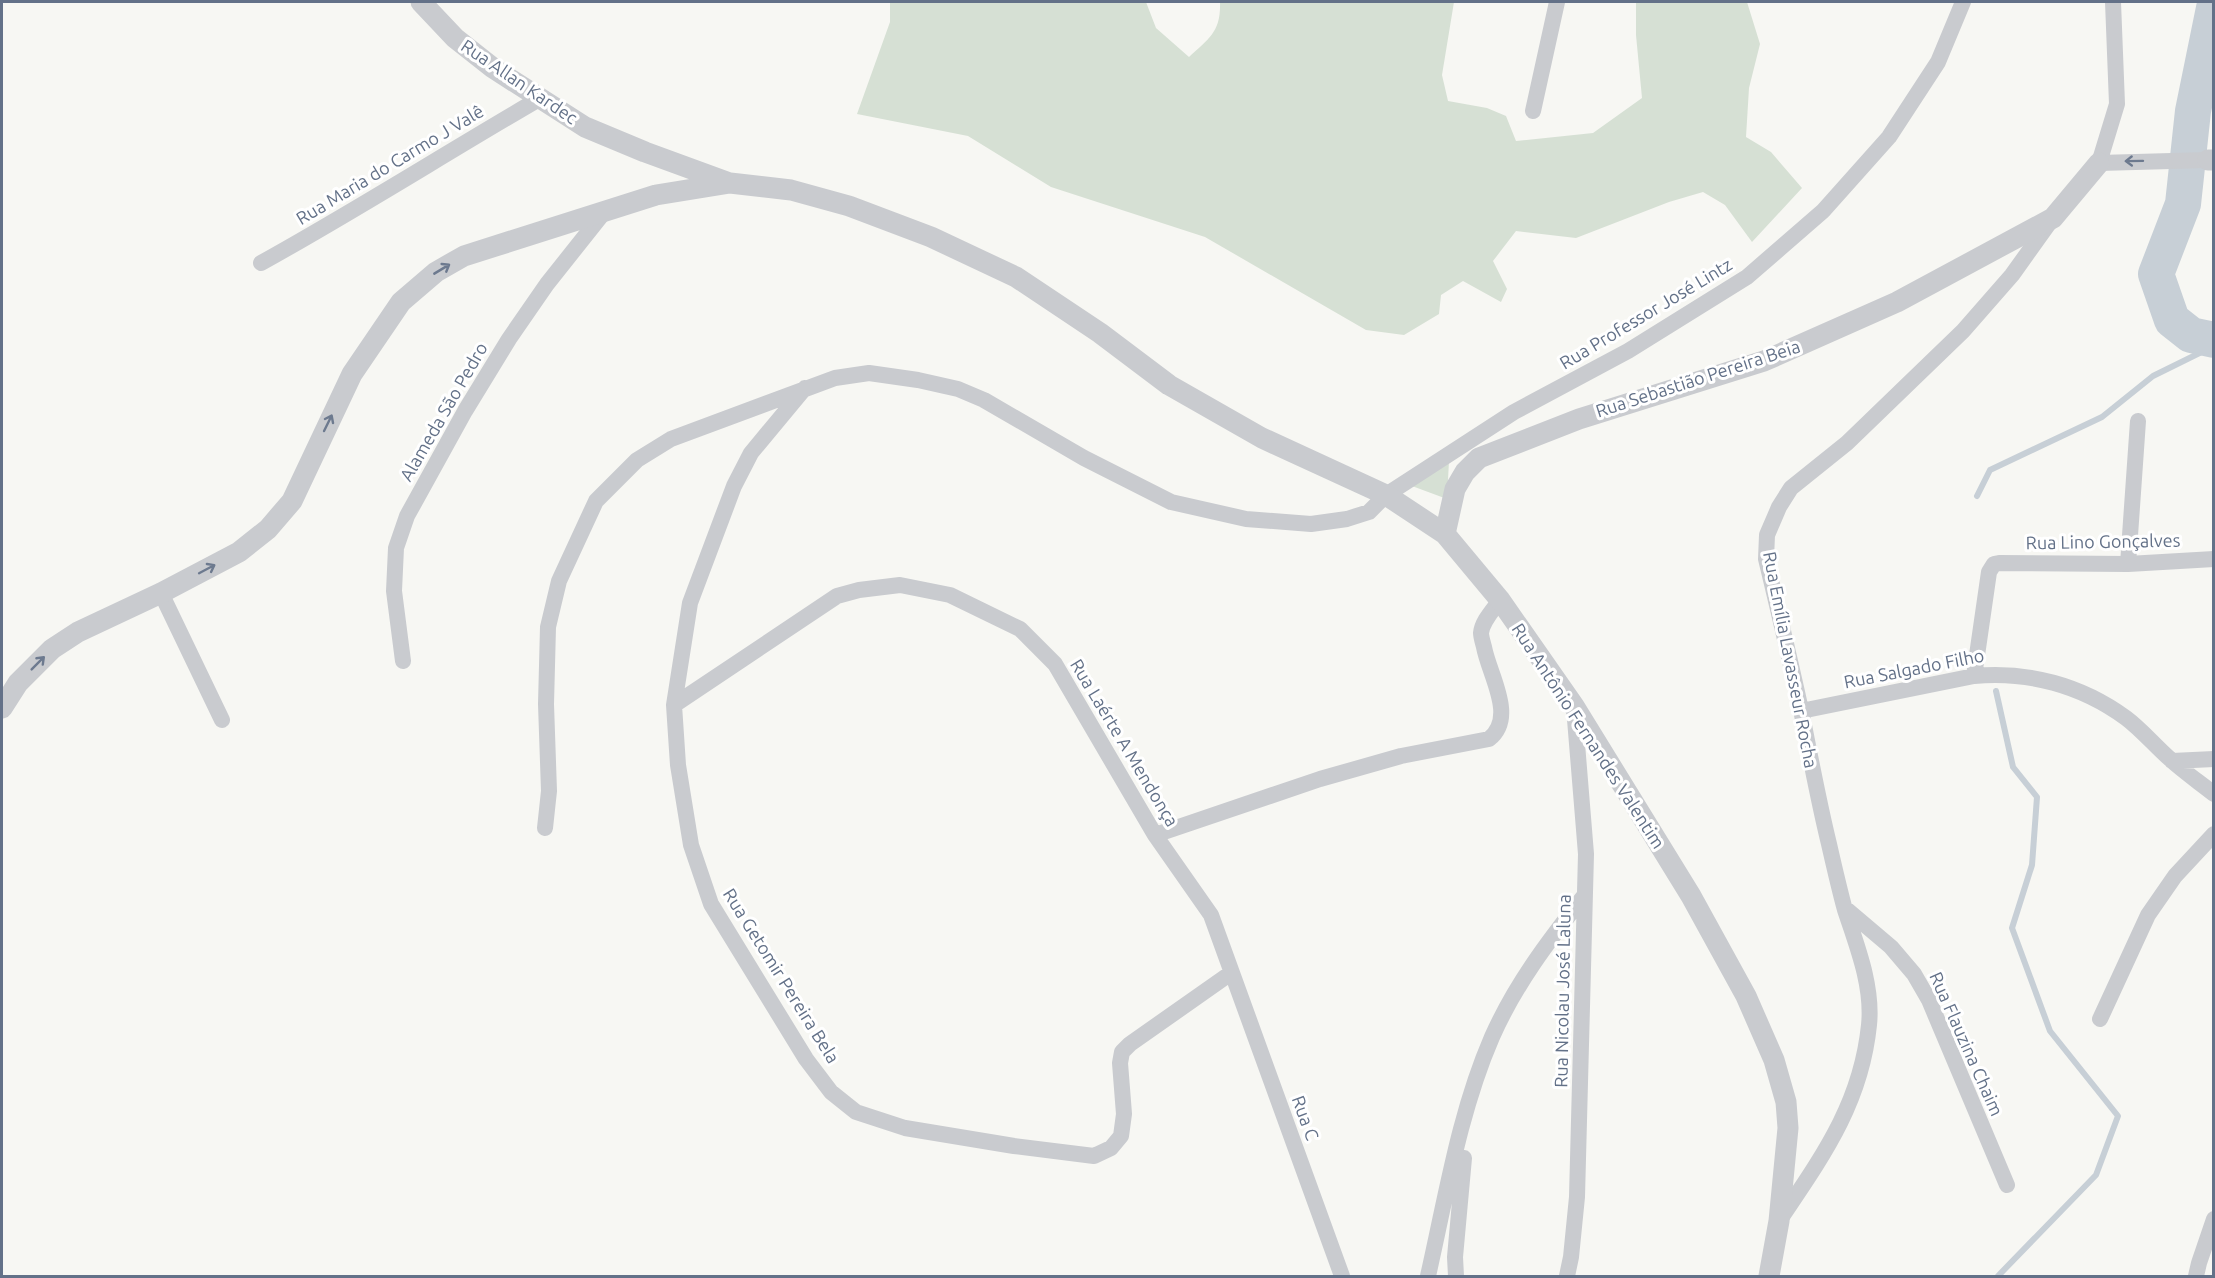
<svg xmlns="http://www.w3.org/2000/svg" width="2215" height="1278" viewBox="0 0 2215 1278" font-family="Ubuntu,sans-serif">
	<rect width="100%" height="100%" fill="#f7f7f3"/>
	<path fill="#d6e0d4" d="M890,2H1146L1156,28L1189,57C1209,38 1221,32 1220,2H1454L1442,75L1448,101L1487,108L1506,116L1516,141L1593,133L1642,98L1636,35V2H1747L1760,44L1749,88L1746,137L1771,152L1802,188L1752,242L1725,205L1703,192L1669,202L1576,238L1516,231L1493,261L1507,289L1501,302L1463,281L1441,295L1439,314L1404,335L1366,330L1205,237L1051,187L968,136L857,114L890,22Z
		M1449,461L1447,499L1412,486Z"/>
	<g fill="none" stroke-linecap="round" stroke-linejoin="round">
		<path stroke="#c7cfd6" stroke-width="6" d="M1977,496L1990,470L2102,417L2153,376L2214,346
			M1996,691L2013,767L2037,797L2032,865L2012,928L2050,1031L2118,1116L2096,1175L1998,1276"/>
		<path stroke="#c7cfd6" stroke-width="36" d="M2214,8L2193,111L2183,204L2156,274L2172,320L2191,335L2214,340"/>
		<path stroke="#c9cbcf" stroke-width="16" d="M2113,2L2117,104L2099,163L2208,160
			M1533,111L1557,2
			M261,263C355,211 446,153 539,99
			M805,388L751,453L734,486L690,603L674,705L678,765L691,845L711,904L806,1059L831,1092L856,1112L905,1128L1014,1146L1094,1156L1111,1148L1121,1136L1124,1114L1120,1063L1122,1052L1130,1044L1231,973
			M2128,564L2138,421
			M161,593L222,720
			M403,661L394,591L396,548L407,516L465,411L509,339L547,284L605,211
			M1974,676L1989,572L1994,564L1999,563L2128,564L2214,559
			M674,705L837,596L859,590L900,585L950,595L1020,629L1055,664L1155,835L1211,915L1342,1276
			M1801,711L1974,676C2028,671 2081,685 2126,718C2142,730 2155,746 2170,759C2184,772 2199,782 2214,794
			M2172,761L2214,759
			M545,828L549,791L546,704L548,627L559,581L596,501L637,460L671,439L835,378L869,373L918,380L958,389L984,400L1084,458L1171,502L1246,519L1311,524L1347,519L1369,512L1386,495L1514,412L1628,351L1747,277L1823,211L1889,137L1938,62L1963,2
			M1155,835L1320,779L1401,756L1489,739C1517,717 1489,675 1484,647C1483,643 1481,637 1481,633C1482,621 1494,609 1500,600
			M1845,908L1891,947L1914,974L1929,1000L2007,1185
			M2100,1019L2148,915L2175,876L2214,834
			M1779,1221C1822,1157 1861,1104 1869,1025C1873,986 1857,946 1845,910C1839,888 1834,866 1829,844C1818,799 1810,755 1801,710C1790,660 1778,609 1766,559L1767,535L1779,507L1791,488L1847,443L1963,331L2012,275L2052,219
			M1428,1276C1446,1197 1459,1113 1492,1037C1515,985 1549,940 1584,896
			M1456,1276L1455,1257L1464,1158
			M1567,1276L1571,1257L1577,1197L1586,854L1574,707
			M2196,1276L2199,1263L2214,1219"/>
		<path stroke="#c9cbcf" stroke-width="21" d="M421,2L455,38L493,68L585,127L645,152L727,182
			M2208,160H2214
			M1445,534L1455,489L1465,472L1479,458L1579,419L1764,361L1897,302L2053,218L2099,163
			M2,708L18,683L52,649L78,632L161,593L239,552L268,529L292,501L352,374L401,302L436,272L464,256L656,195L730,183L791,190L849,206L931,237L1016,277L1100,333L1169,385L1262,438L1386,495L1445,534L1500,600L1574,706L1691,896L1746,996L1774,1060L1786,1102L1788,1128L1779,1221L1769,1276"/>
	</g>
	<defs><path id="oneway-shaft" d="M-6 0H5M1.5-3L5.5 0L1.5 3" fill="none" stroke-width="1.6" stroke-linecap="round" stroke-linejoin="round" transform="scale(1.5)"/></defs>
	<g stroke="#6d7a8f">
		<use href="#oneway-shaft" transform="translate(2134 161) rotate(179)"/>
		<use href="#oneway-shaft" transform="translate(442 269) rotate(-31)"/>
		<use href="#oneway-shaft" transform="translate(328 423) rotate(-64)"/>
		<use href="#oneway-shaft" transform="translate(207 569) rotate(-28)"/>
		<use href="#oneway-shaft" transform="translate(38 663) rotate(-45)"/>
	</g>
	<g text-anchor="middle" stroke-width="6" stroke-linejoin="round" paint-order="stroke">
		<g font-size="18" fill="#637188" stroke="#fff">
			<text transform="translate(519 82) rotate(34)" y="6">Rua Allan Kardec</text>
			<text transform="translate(390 165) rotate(-31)" y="6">Rua Maria do Carmo J Valê</text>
			<text transform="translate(1646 314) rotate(-31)" y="6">Rua Professor José Lintz</text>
			<text transform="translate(1698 379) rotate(-18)" y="6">Rua Sebastião Pereira Beia</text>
			<text transform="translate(444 412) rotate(-60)" y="6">Alameda São Pedro</text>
			<text transform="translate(2103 542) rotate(-1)" y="6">Rua Lino Gonçalves</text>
			<text transform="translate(1790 660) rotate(79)" y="6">Rua Emília Lavasseur Rocha</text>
			<text transform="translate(1914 669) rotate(-11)" y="6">Rua Salgado Filho</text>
			<text transform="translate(1588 736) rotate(57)" y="6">Rua Antônio Fernandes Valentim</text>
			<text transform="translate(1124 743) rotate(59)" y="6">Rua Laérte A Mendonça</text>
			<text transform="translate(781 976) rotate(58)" y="6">Rua Getomir Pereira Bela</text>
			<text transform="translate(1563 991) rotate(-89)" y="6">Rua Nicolau José Laluna</text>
			<text transform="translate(1966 1044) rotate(66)" y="6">Rua Flauzina Chaim</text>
			<text transform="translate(1305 1118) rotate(70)" y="6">Rua C</text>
		</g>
	</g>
	<rect width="2215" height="1278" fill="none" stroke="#637188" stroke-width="6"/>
</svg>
